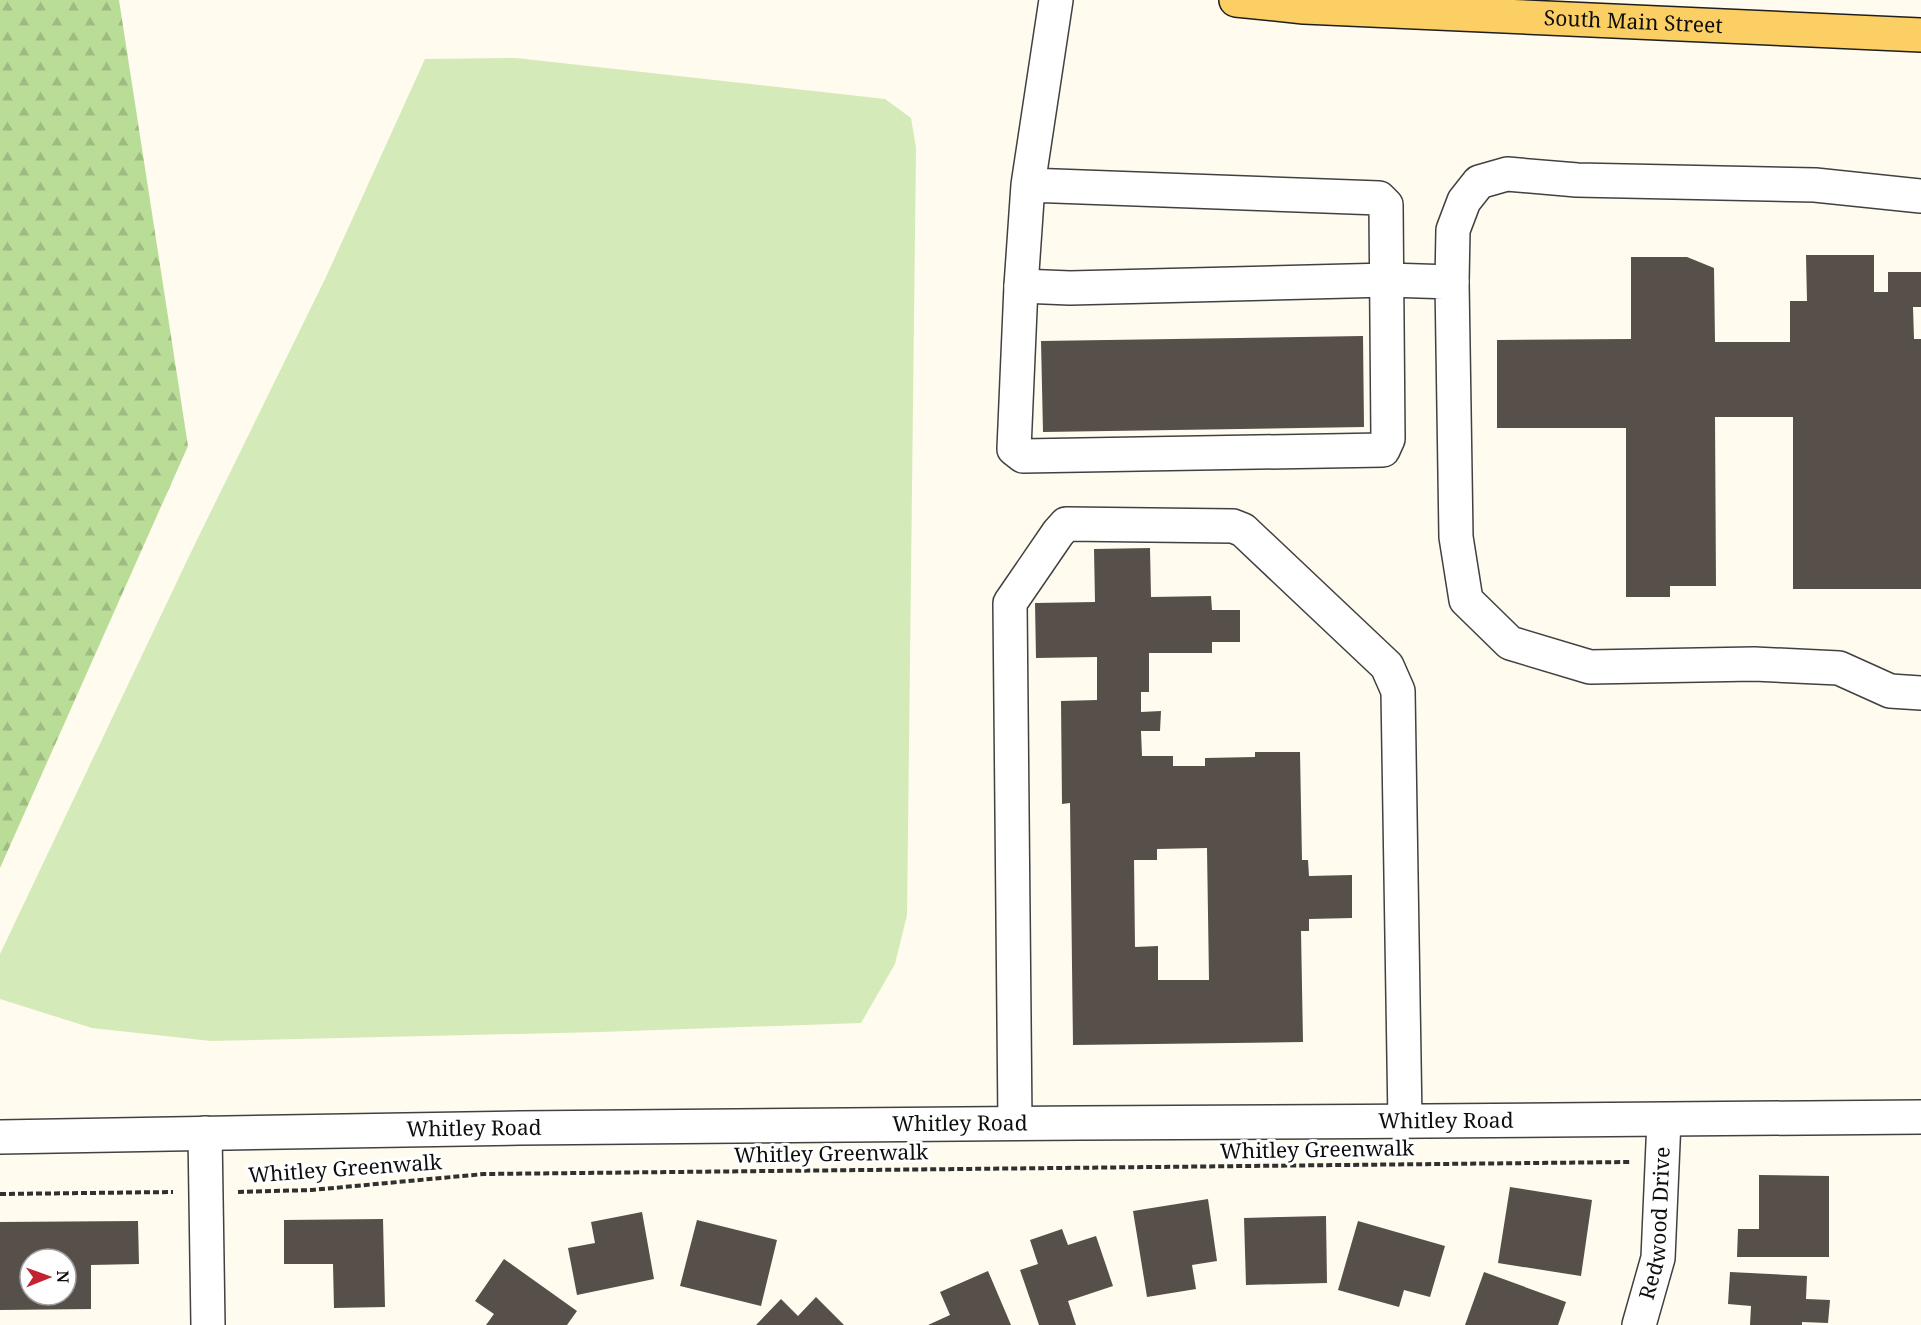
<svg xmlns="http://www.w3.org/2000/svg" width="1921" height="1325" viewBox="0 0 1921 1325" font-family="'Noto Serif',serif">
	<defs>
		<pattern id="forest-firs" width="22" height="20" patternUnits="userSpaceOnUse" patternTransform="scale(1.5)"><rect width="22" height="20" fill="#b9dc97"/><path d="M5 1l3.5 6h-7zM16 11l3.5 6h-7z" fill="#9ebc81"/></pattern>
	</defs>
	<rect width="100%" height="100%" fill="#fffbef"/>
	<path fill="#d4eab8" d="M516,58L885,99L911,118L916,148L907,915L895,964L861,1023L600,1032L211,1041L92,1028L0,999V954L193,548L326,277L425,59Z"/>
	<path fill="url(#forest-firs)" d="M0,0H119L188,446L0,868Z"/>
	<path fill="#574f4a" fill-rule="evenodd" d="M1806,255H1874V292H1888V272H1921V307H1913L1914,339H1921V589H1793V417H1715L1716,586H1670V597H1626V428H1497V340L1631,339V257H1687L1714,268L1715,342H1790V301H1807Z
		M1363,336L1364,427L1043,432L1041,341Z
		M1150,548L1151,597L1211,596L1212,610H1240V642H1212V653H1149V692H1141V712L1161,711L1160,731H1141L1142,756H1173V766H1205V758L1255,757V752H1300L1302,860H1308L1309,876L1352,875V918L1309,919V931H1301L1303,1042L1073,1045L1070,803L1062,804L1061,701L1097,700V657L1036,658L1035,603L1095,602L1094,549ZM1207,848L1209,980H1158V946L1135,947L1134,860H1157V849Z
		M1759,1175L1829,1176V1257H1737L1738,1229H1759Z
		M1510,1187L1592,1200L1581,1276L1498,1263Z
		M1208,1199L1217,1261L1192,1265L1196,1289L1147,1297L1133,1211Z
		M642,1212L654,1279L577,1295L568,1248L595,1243L591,1222Z
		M1326,1216L1327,1283L1246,1285L1244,1218Z
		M383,1219L385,1307L334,1308L333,1264H284V1220Z
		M697,1220L777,1240L761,1306L680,1286Z
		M138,1221L139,1264L91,1265V1309L0,1310V1222ZM30,1259H66V1295H30Z
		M1358,1221L1445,1246L1430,1297L1404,1290L1399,1307L1338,1290Z
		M1062,1229L1068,1245L1096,1236L1113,1286L1068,1301L1076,1325H1039L1020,1270L1038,1264L1030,1240Z
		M504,1259L577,1311L567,1325H486L494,1314L475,1301Z
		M988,1271L1011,1325H928L950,1315L940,1292Z
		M1484,1272L1566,1302L1558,1325H1465Z
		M1730,1272L1807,1276L1806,1299L1830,1300L1828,1323L1802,1322V1325H1750L1751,1306L1728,1304Z
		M816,1297L844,1325H756L781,1299L798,1316Z"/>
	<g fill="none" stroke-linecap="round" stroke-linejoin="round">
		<g stroke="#414141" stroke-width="36">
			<g id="minor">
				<path d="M1028,185L1379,198L1386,205L1388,439L1383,450L1023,456L1014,449L1021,286L1028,185L1056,0"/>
				<path d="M1452,282L1453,230L1464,201L1479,182L1507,174L1577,180L1815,185L1921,196"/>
				<path d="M1021,286L1070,288L1388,280L1452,282L1456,537L1466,600L1510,643L1590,667L1754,664L1839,668L1890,691L1921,693"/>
				<path d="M1015,1123L1010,603L1058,533L1066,524L1233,526L1243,530L1387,666L1398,691L1405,1121"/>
				<path d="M205,1133L208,1325"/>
				<path id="s1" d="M0,1137C360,1129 721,1125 1081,1123C1361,1121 1641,1121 1921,1117"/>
				<path id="s2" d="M1639,1325L1658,1258L1664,1120"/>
			</g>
		</g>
		<g stroke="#1f1f1f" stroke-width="36">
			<g id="major">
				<path id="s3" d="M1236,0L1304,7L1921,35"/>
			</g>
		</g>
		<path stroke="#303030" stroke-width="4" stroke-dasharray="6 3" stroke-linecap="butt" d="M238,1192L312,1190L484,1174L1630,1162
			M0,1194L173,1192"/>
		<use href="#minor" stroke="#fff" stroke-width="33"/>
		<use href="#major" stroke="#fbcf63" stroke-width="33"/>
	</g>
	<g text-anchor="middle" stroke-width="6" stroke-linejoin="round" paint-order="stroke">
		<g font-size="21" fill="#0e0e0e" stroke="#fff">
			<text dy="7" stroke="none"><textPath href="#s3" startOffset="398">South Main Street</textPath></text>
			<text dy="7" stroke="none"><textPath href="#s1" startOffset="1446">Whitley Road</textPath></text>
			<text dy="7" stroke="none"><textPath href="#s1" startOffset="960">Whitley Road</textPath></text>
			<text dy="7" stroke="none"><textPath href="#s1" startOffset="474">Whitley Road</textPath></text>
			<text transform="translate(1317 1150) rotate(-1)" y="7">Whitley Greenwalk</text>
			<text transform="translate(831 1154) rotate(-1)" y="7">Whitley Greenwalk</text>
			<text transform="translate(345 1169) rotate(-4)" y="7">Whitley Greenwalk</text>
			<text dy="7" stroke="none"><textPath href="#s2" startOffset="104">Redwood Drive</textPath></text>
		</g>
	</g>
	<g transform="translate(48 1277) rotate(89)"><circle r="28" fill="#ffffff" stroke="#9f9f9f" stroke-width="1.5"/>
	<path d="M0-4.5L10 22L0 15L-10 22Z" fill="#c22331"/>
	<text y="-9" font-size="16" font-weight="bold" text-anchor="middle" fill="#0e0e0e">N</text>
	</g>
</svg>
